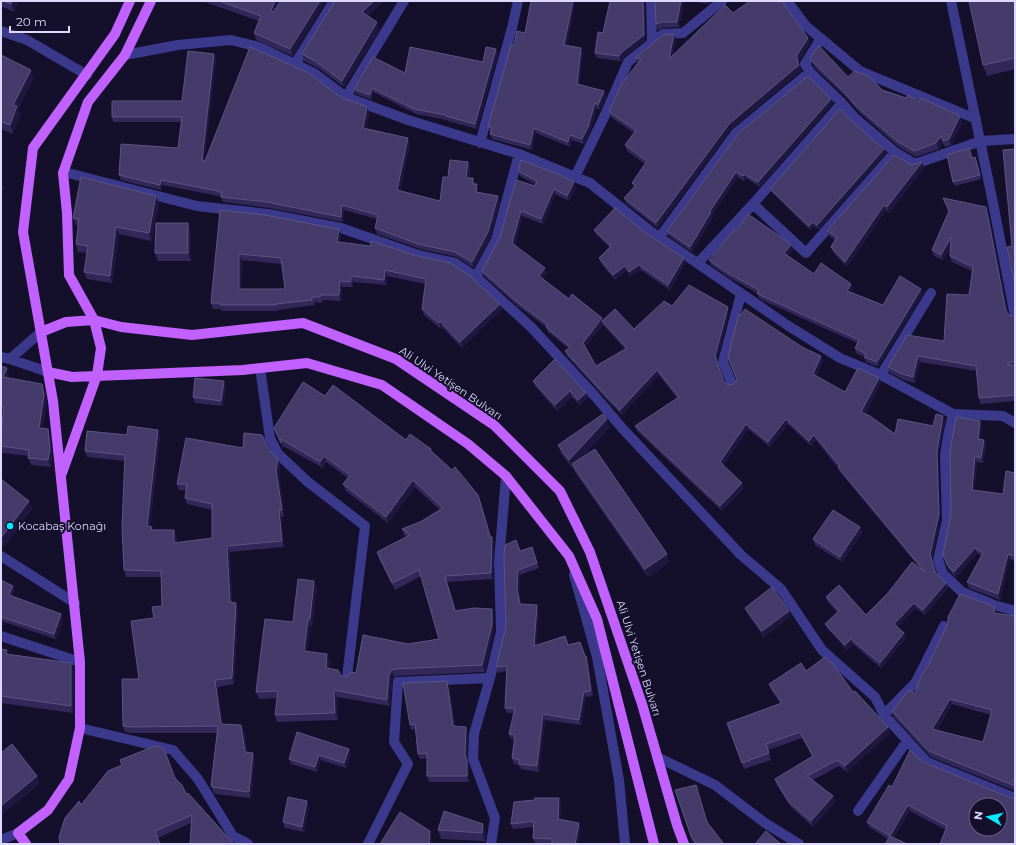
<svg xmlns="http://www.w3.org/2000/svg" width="1016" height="845" viewBox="0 0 1016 845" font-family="Montserrat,sans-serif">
	<rect width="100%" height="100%" fill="#14102b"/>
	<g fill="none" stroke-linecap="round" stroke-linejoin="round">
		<path stroke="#3b398c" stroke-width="10" d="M651,1L652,42
			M787,1L806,26L860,71L976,119
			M951,1L992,198L1015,316
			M1,31L27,40L87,75
			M821,38L805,64L810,72L842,103L854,117L895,152L915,164L981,141L1015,139
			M125,55L178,45L231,40L259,47L314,73L346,97L408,120L519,154L575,177L605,115L628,62L663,34L683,33L722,1
			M295,64L334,1
			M346,97L404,1
			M480,143L512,28L518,1
			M64,172L197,206L268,214L341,228L418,255L455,263L476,277L531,327L594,395L622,428L741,555L781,589L822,650L875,697L884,715L927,762L1015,798
			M575,177L590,183L649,230L787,325L840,358L881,375L953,414L1003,416L1015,423
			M753,204L806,253L895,152
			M660,237L736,133L810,72
			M698,263L753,204L842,103
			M476,277L496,240L519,154
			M1,357L10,359L48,372
			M10,359L41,332
			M260,368L270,438L278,454L308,482L365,526L347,677
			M881,375L931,293
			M732,384L723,362L741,294
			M953,414L948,436L945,456L947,520L938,560L943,574L962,592L994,605L1015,611
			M1,556L75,603
			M574,575L597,657L619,780L625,844
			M1,636L80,662
			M884,715L916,682L944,626
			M80,728L173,750L198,779L233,836L248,844
			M657,757L715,785L765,823L799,844
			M858,811L907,741
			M1,840L18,833
			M368,844L408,764L394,742L398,682L490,678
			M491,844L495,818L473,759L474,734L490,678L501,632L499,561L506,476"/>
		<path stroke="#c161ff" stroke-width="10" d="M151,1L125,55L88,102L63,173L67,213L69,275L94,320L121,327L192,335L303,323L396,359L494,425L560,491L590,552L642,704L677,825L684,844
			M41,332L66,322L94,320L101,348L97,375L62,473
			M48,372L72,377L243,370L307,363L382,385L468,444L506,476L569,556L597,619L654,844
			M26,844L18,833L48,810L69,779L80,728V662L53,401L23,232L33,148L115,34L130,1"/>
	</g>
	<path fill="#312859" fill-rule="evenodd" d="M1,1H19L14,12L1,6Z
		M204,1H280L279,5L293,56L256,40L254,33L259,21L205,2Z
		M335,1H383L368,16L380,29L344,87L318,68L304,61L302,54Z
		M645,1V40L624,57L621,61L597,58L595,53L603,33Z
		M684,1L679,27L663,28L658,30L656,24Z
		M691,1H712L708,4Z
		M1015,1V69L987,76L983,65Z
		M733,13L808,38L810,43L799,61V64L801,71L731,129L658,228L626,203L624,198L634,188L632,183L645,164L627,151L625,145L634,133L611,117L609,112L638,63H637L635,58L676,40L673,55Z
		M525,33L567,46L581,48L583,53L579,84L606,96L600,110L597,108L590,132L584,144L572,140L570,147L536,133L532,150L492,139L490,134L491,132H490L488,127L514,45Z
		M496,49L498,54L477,129L448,121L447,120L416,114L373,92L372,100L356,94L354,89L405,73L483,62Z
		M214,54L216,59L204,161H205L340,97L367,107L369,113L366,129L410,143L400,191L440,201L448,177L468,162L470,167L469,178L475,184L478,189V193L498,196L500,201L490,238L474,268L457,257L420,249L377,234L375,228L377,219L344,210L343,222L269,208L223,202L221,197H220L219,196L162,185L161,190L121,180L119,175L178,148L182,122H113L112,117L182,101Z
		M1,55L34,78L18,109L20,114L13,134L1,129Z
		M810,58L848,77L906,98L919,102L960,116L962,123L951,145L945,147L943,143L939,149L916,157L899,147L859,112L847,98L815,68Z
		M831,99L833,103L760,187L746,178L744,181L738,177L712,215L713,217L692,252L669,236L667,231L739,133Z
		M848,118L886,153L819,229L814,226L810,230L772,192L770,189Z
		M973,158L977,161L981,179L955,186L953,182Z
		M912,165L924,168L889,213L886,210L847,267L833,252L831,247L835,240L829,236L827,231Z
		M518,171L576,187L569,201L555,194L543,224L522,216L515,245L547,273L543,279L569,299L603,320L634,329L672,306L729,312L717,361L724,382L727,384L732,385L823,361L816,376L845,392L881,382L865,414L895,434L933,426L945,421L938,456L940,519L932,559L936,572L948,588L925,615L916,608L897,627L904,633L906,638L881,668L853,644L847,650L827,628L825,624L837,612L828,602L826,597L866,615L920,568L840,472L838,468L816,440L811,446L788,424L770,447L748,429L723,465L744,488L722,511L637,431L635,426L677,398L659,375L622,415L608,401L567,356L565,351L568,348L548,332L546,327L518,306L484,276L482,271L535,184L520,176ZM603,325L604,326L625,349L596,366L585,347Z
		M943,198L988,213L1008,313L1010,316H1015V401L981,404L979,398L977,371L920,362L915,383L904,380L890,373L888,367L944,341L969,295L972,271L952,262L950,256L951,248L943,260L934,256L932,250L949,211Z
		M159,203L151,241L119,234L112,283L87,279L84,272L87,253L78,252L76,244L78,226L76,225L73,218Z
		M220,210L341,235L340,242L502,309L462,348L442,327L441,329L424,315L422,309L425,284L387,276L386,285L353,282V287H342L341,301L323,300L322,303L314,302L315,305L278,310V311H222L221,309H213L211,303ZM242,260L282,264L285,289H241Z
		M594,230L643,231L684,258L685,263L670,290L641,270L630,276L627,270L615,280L601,263L599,258L610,248L596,234Z
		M737,230L791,245L793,250L787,256L814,274L853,289L851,292L883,305L923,294L878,367L866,362L864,357L856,353L855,348L857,343L762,300L759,298L757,293L730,278L711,265L709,260Z
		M191,231V261H158L155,253Z
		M1,366L9,375L8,378L42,384L45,391L47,402L42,428L50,436L52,456L51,467L31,465L28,458L29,456L2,453L1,451V431L3,413L1,412Z
		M224,381L226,387L223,406L195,403L193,397Z
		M533,381L586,393L588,398L580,405L572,397L557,411L535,386Z
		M325,396L406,440L431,449L432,452L481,502L491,537H492L494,543L493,579L447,582L456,611L494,616V631L485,672L397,676L394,677L392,681L390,706L337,697L338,720L277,722L275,715L277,698L259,699L256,692L293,622L317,587L312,626L310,625L307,652L330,661L329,669L341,676L347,677L356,673L408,644L439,639L421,576L395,590L379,559L377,552L406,537L404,535L402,529L420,522L440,510L415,487L388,523L346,491L343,484L348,478L326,462L323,468L283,446V449L274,428Z
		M610,427L582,457L670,562L648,577L575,472L573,467L572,468L561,453L558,445Z
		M982,427L980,439L984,440L986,445L983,463L977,462L974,491L1003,494L1015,473V561L1010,559L1000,600L969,588L967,582L981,556L977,553L956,578L949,570L943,554Z
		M127,435L160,436L150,526L153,530H174L176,536L177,543L212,538V510L187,504L185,498L186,490H179L177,484L243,448L270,451L280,465L279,476L284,516L281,517L284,547L230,552L232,602L238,609L234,684L217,687L223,724L241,725L244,732L247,752L255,760L251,798L215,794L213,792L211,785L217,733H131L125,732L123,726L139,679L154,618L162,606L161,577H126L124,570L125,461L87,457L85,451Z
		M1,479L29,501L32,509L4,546L1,543Z
		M860,527L862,533L842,562L815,545L813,539Z
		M532,547L539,568L520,575L519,593L521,604L539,610L536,645H569L585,656H586L588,661L593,696L586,697L581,725L545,720L539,772L521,769L519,765L514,764L512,758L515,740L511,739L509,734L514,713H507L505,708L507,671L498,673L496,667L506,627L520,551Z
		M1,580L15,591L12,596L61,614L63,620L56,639L1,621Z
		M745,608L791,616L764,637L747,613Z
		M997,613V614L1015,616V791L931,757L894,717L892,711L915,694L928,666ZM952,704L991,715L983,742L937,730Z
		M1,649L8,654L71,663L74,670L73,713L1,703Z
		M806,671L853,692L890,733L847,772L839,766L813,780L833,796L835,802L813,827L791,807L777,785L775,779L812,756L802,738L768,750L771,760L744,769L727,723L780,703L771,690L769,684Z
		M449,686L455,726L466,727L468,732L467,759L469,767V782H429L427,776V758L420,759L418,754L416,729L411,730L410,725Z
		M349,749L351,754L346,768L321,760L317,772L291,764L289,759Z
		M923,762L1011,798L946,830L910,811L888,839L869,827L867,822L892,787Z
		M175,778L186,794L234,844L191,823L158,838L81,805Z
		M675,790L707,823L724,844H695L692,841Z
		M559,798L561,804L560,819L581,828L552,844L535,843L533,838L534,827L513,829L511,824Z
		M309,806L304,832L285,828L283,822Z
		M438,830L486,832L485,841L441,839Z"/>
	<path fill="#1e173f" d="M13,1H19L14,12L11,4Z
		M275,1H280L274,18L271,11Z
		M320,1H326L293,56L290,49Z
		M374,1H383L365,19L362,12Z
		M573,1H576L566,50L564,45Z
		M643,1H645V40L624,57L621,61L619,56Z
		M681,1H684L679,27L677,22Z
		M707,1H712L708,4Z
		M377,22L380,29L344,87L342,81Z
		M674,34L676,40L671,64L669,59Z
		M808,38L810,43L799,61V64L797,59V55Z
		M581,48L583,53L579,89L577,84Z
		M496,49L498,54L477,129L475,124Z
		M214,54L216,59L203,166L202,160Z
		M799,65L801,71L731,129L658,228L656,223L729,124Z
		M31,70L34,78L18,109L20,114L13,134L10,125L13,105Z
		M372,88L373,92L372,100L370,95Z
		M604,91L606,96L600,110L598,105Z
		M831,99L833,103L760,187L758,182Z
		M595,103L597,108L590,132L584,144L582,139Z
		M367,107L369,113L365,134L363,128Z
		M960,116L962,123L951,145L949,139Z
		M534,128L536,133L532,150L530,145Z
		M570,135L572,140L570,147L568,142Z
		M941,136L943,143L939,149L936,143Z
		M408,138L410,143L399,195L397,190Z
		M884,149L886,153L819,229L817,225Z
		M468,162L470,167L468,183L466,178Z
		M922,162L924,168L889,213L887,207Z
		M736,172L738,177L712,215L713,217L692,252L690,247L710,211Z
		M744,174L746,178L744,181L743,176Z
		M161,180L162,185L161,190L160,185Z
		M574,182L576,187L569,201L567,196Z
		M1,183H2L4,189L1,192Z
		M477,184L478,189V198L476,192Z
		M554,189L555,194L543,224L541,219Z
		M156,196L159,203L151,241L149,233Z
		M498,196L500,201L490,238L474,268L472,262Z
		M342,205L344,210L343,222L341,217Z
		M884,205L886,210L847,267L845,262Z
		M986,207L988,213L1009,317L1006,311Z
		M521,211L522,216L514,248L512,243Z
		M813,222L814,226L810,230L809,226Z
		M188,223L191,231V261L188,253Z
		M116,227L119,234L112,283L110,276Z
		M339,229L341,235L339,247L337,242Z
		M951,237L954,243L943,260L941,255Z
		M791,245L793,250L785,258L784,253Z
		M239,254L242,260L241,295L239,289Z
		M684,258L685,263L670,290L668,285Z
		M639,265L641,270L630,276L629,272Z
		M625,266L627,270L615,280L613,275Z
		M545,268L547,273L541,281L539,276Z
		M385,270L387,276L386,285L384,280Z
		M351,276L353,282V287L351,282Z
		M340,281L342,287L341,301L339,295Z
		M851,284L853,289L848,296L847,291Z
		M921,289L923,294L878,367L877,362Z
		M500,304L502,309L462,348L460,342Z
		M728,307L729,312L717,361L715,356Z
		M602,318L604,323L602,321L603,325L584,348L583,343Z
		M440,321L442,327L441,329L439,323Z
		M821,356L823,361L815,379L813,374Z
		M918,356L920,362L915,383L913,377Z
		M7,368L9,375L5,384L3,377Z
		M657,370L659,375L622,415L620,410Z
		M879,378L881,382L863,417L861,412Z
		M224,381L226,387L223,406L221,401Z
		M42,384L45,391L47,402L41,435L39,428Z
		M570,391L572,397L557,411L555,405Z
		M586,393L588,398L580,405L578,400Z
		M943,416L945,421L938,456L940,519L932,559L930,554L937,451Z
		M607,419L610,427L574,467L572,464L573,467L572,468L569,460Z
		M786,419L788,424L770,447L768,442Z
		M980,421L982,427L980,444L978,439Z
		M746,424L748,429L721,467L720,462Z
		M48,429L50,436L52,456L51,467L48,460Z
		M158,430L160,436L149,532L147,526Z
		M814,435L816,440L811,446L809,441Z
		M281,439L283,446V449L281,443Z
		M984,440L986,445L983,463L981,458Z
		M324,456L326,462L323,468L320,462Z
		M975,456L977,462L974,496L972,490Z
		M278,459L280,465L279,476L284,516L282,510L276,470Z
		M413,480L415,487L388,523L386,517Z
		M742,483L744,488L722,511L720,506Z
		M478,495L492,539V537L494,543L493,579L491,573Z
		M29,501L32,509L4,546L1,538Z
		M279,510L281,517L284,547L282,541Z
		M860,527L862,533L842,562L840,557Z
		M174,530L176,536L177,550L174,543Z
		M227,546L230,552L232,609L230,602Z
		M975,548L977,553L956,578L954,572Z
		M667,554L670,562L648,577L645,569Z
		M1008,554L1010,559L1000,600L998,594Z
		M518,570L520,575L519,593L522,609L520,604L517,588Z
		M314,581L317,587L312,626L310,619Z
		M946,583L948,588L925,615L923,610Z
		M13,586L15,591L11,601L9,595Z
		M236,603L238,609L234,684L232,678Z
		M914,603L916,608L895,629L894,624Z
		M537,605L539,610L536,651L534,646Z
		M995,607L997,613L996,619L994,613Z
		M492,609L494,616V631L485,672L482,665Z
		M789,611L791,616L764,637L762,631Z
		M61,614L63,620L56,639L54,634Z
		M308,619L310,625L306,658L304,651Z
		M904,633L906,638L881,668L880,663Z
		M851,639L853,644L847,650L845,645Z
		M327,654L330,661L328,674L326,668Z
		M586,656L588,661L593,696L591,691Z
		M71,663L74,670L73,713L71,706Z
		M392,670L394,677L392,681L390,706L387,700L389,675Z
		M215,680L217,687L224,730L221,724Z
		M447,681L449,686L455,732L453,726Z
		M334,690L337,697L338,720L335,713Z
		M584,692L586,697L581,725L579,720Z
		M950,699L952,704L934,735L932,729Z
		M543,714L545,720L539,772L537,766Z
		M241,725L244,732L247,759L245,752Z
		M466,727L468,732L467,759L469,767V782L467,776L465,754Z
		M888,727L890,733L847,772L845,766Z
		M349,749L351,754L346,768L344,763Z
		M253,753L255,760L251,798L249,792Z
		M319,755L321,760L317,772L315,767Z
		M37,776L40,784L1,816V806Z
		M833,796L835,802L813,827L811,821Z
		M559,798L561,804L560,824L558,819Z
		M307,801L309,806L304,832L302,827Z
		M908,805L910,811L892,841L890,836Z
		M579,823L581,828L578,844H575Z
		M483,824L486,832L485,841L482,833Z
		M430,831L432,838V844H429Z"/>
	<path fill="#443b6b" stroke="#5c5482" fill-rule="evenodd" d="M4,1H13L11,4Z
		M219,1H275L271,11L273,12L281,1H320L290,49L254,33L261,16Z
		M335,1H374L362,12L377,22L342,81L315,61L302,54Z
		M531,1H573L564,45L581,48L577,84L604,91L598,105L595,103L588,127L582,139L570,135L568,142L534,128L530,145L490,134L492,128L488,127L511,45H514L517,31L525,33Z
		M610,1H643L644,35L622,52L619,56L595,53L598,32L603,33Z
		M655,1H681L677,22H661L656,24Z
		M750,1H782L808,38L797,55V59L799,65L729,124L656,223L624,198L636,185L632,183L647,161L625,145L636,130L609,112L621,85L641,59L635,58L663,35L674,34L669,59L725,5L733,13Z
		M969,1H1015V58L983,65Z
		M819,46L848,77L855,71L870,77L882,90L906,98L908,95L919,102L921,98L960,116L949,139L943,141L941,136L936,143L914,151L897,141L856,106L844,92L813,62L810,58L816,49Z
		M250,47L309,73L340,97L367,107L363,128L408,138L397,190L440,201L443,177H448L450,160L468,162L466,178H473V184H477L476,192L498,196L488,232L472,262L455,252L418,244L375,228L378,215L342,205L341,217L267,202L221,197L222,192H218V191L161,180L160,185L119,175L121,144L178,148L182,117H112V101H182L188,51L214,54L202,160L205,161Z
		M410,47L483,62L486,47L496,49L475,124L446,116V115L414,109L372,88L370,95L354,89L373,57L405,73Z
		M1,55L31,70L13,105L17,106L10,125L1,122Z
		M808,76L831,99L758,182L744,174L743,176L736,172L710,211L711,212L690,247L667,231L739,133Z
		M840,109L848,118L884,149L817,225L813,222L809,226L770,189Z
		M969,148L972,158L975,157L980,175L953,182L947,155Z
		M1015,149V287L1007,247L1012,246L1003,150Z
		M894,155L912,165L922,162L887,207L884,205L845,262L831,247L837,237L827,231Z
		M521,160L560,175L574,182L567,196L554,189L541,219L521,211L512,243L545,268L539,276L569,299L572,294L602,318L583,343L596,366L627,348L602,321L615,309L634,329L664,301L672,306L689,285L728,307L715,356L724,382L727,384L732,385L737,380L728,357L739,314L741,315L745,309L802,347L821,356L813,374L845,392L858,368L879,378L861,412L870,416L895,434L898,419L933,426L936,414L943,416L937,451L939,514L930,554L935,572L946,583L923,610L914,603L894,624L904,633L880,663L851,639L845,645L825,624L839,611L826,597L839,585L866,615L888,593L912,562L925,572L838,467L840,466L814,435L809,441L786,419L768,442L746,424L720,462L742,483L720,506L635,426L679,397L657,370L620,410L606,396L565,351L570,347L546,327L548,325L516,301L482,271L500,237L516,180L535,186L537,181L518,171Z
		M81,177L156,196L149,233L116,227L110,276L84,272L88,246L76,244L79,219L73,218Z
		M943,198L986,207L1006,311L1010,316H1015V362H1008V364L1015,366V395L979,398L976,366L918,356L913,377L902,374L888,367L907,335L944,341L947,294L969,295L973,267L950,256L951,237L941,255L932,250L949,211Z
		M615,208L643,231L684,258L668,285L639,265L629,272L625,266L613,275L599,258L611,246L594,230Z
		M220,210L265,215L337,229H339L337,242H339L370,246L372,241L414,255L450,263L470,276L500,304L460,342L440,321L439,323L422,309L426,279L385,270L384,280L351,276V282L340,281L339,295H320V297H312V300L276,304V305H220V303H211ZM239,254L281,258L285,289H239Z
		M748,214L785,240L791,245L784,253L814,274L821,263L851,284L847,291L883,305L900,276L921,289L877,362L864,357L866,354L855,348L859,340L760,295L757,293L759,290L728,273L709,260L735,229L737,230Z
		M156,223H188V253H155Z
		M555,359L586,393L578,400L570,391L555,405L533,381Z
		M1,366L7,368L3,377L42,384L44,395L39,428L48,429L50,449L48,460L28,458L29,450L1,446V431L4,408L1,407Z
		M195,378L224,381L221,401L193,397Z
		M303,382L325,396L333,385L406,440L410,434L431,449L430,450L452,470L455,467L478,495L490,536L492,537L491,573L445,576L455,611L474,608L492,609V625L482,665L395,669L392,670L389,675L387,700L334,690L335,713L275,715L278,691L256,692L265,619L293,622L298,579L314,581L310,619H308L304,651L327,654L326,668L338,670L341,676L347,677L351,672L356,673L363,635L408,644L439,639L419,570L392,583L377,552L410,535L402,529L420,522L443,508L413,480L386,517L343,484L350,475L324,456L320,462L281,439V443L274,428Z
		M603,414L607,419L569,460L558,445Z
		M956,417L980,421L978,439L984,440L981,458L975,456L972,490L1003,494L1006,471L1015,473V556L1008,554L998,594L967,582L983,553L975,548L954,572L947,565L943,554L951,514L950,451Z
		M128,426L158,430L147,526L152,527L151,530H174V543L212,538V504L185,498L187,484H177L186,438L243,448L244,433L262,435L270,451L278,459L276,470L282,510H279L282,541L227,546L230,602L236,603L232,678L215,680L221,724L241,725L245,752L253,753L249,792L212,787L211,785L218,726L129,727L123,726L122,679H139L131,621L154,618L152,607L162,606L161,571L124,570L122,527L125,455L85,451L87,431L127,435Z
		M595,449L667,554L645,569L572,464Z
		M1,479L29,501L1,538Z
		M833,510L860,527L840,557L813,539Z
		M516,540L520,551L532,547L537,563L518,570L517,588L520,604L537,605L534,646L565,636L568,645L580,642L585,656H586L591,691L584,692L579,720L543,714L537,766L519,764L520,760L512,758L515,735L509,734L515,708H505L507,666L496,667L506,627L504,556L505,545Z
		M1,580L13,586L9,595L61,614L54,634L1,617Z
		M772,587L789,611L762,631L745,608Z
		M960,594L995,607L994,613L1015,616V786L929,751L892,711L909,690L915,694L919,681L927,666H928L948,623V617ZM950,699L992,710L983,742L932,729Z
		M1,649L7,650L6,654L71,663V706L1,696Z
		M825,657L833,664L853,692L855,691L888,727L845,766L837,760L807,776L833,796L811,821L788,801L775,779L813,756L800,732L766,744L769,753L742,763L727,723L782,703L769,684L801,663L806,671Z
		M447,681L453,726L466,727L465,754L467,761V776H427V753L418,754L415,724L410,725L403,683Z
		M297,732L349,749L344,763L319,755L315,767L289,759Z
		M12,744L37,776L1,806V753Z
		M155,746L164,749L175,778L182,785L186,794L188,793L234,844H190L192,815L155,831L160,844H60L59,837L65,818L79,801L81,805L108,771L122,765L120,760Z
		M910,750L923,762L1011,798H1015V844H940L947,826L908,805L890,836L867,822L889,785L892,787ZM976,805H1000V829H976Z
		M696,785L707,822L724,844H697L691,836L675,790Z
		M288,797L307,801L302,827L283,822Z
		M535,798H559L558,819L579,823L575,844H552V839L533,838L534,821L511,824L514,802L535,800Z
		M444,811L483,824L482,833L438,830Z
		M400,812L430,831L429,844H380Z
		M766,831L781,844H755Z
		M890,836L907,844H885Z"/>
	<circle fill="#06eaff" stroke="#14102b" stroke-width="1.5" cx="10" cy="526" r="4"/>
	<g text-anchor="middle" stroke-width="4" stroke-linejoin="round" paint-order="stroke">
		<g font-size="11" fill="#dedaff" stroke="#14102b">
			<text transform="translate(451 383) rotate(34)" y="4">Ali Ulvi Yetişen Bulvarı</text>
			<text transform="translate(639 658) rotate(72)" y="4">Ali Ulvi Yetişen Bulvarı</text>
		</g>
		<g font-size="11" fill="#dedaff" stroke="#14102b" text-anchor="start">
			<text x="18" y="530">Kocabaş Konağı</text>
		</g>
	</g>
	<rect width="1016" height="845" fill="none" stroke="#dedaff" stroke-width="4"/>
	<g transform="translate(988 817) rotate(279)"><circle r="19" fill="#14102b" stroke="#656180"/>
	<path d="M0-3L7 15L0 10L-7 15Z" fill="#06eaff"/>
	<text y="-6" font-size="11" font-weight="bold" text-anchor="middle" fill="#dedaff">N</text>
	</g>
	<path d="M10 26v6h59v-6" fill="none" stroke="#dedaff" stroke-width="2"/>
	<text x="16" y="26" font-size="12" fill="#dedaff" stroke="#14102b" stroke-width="3" paint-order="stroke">20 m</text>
</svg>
